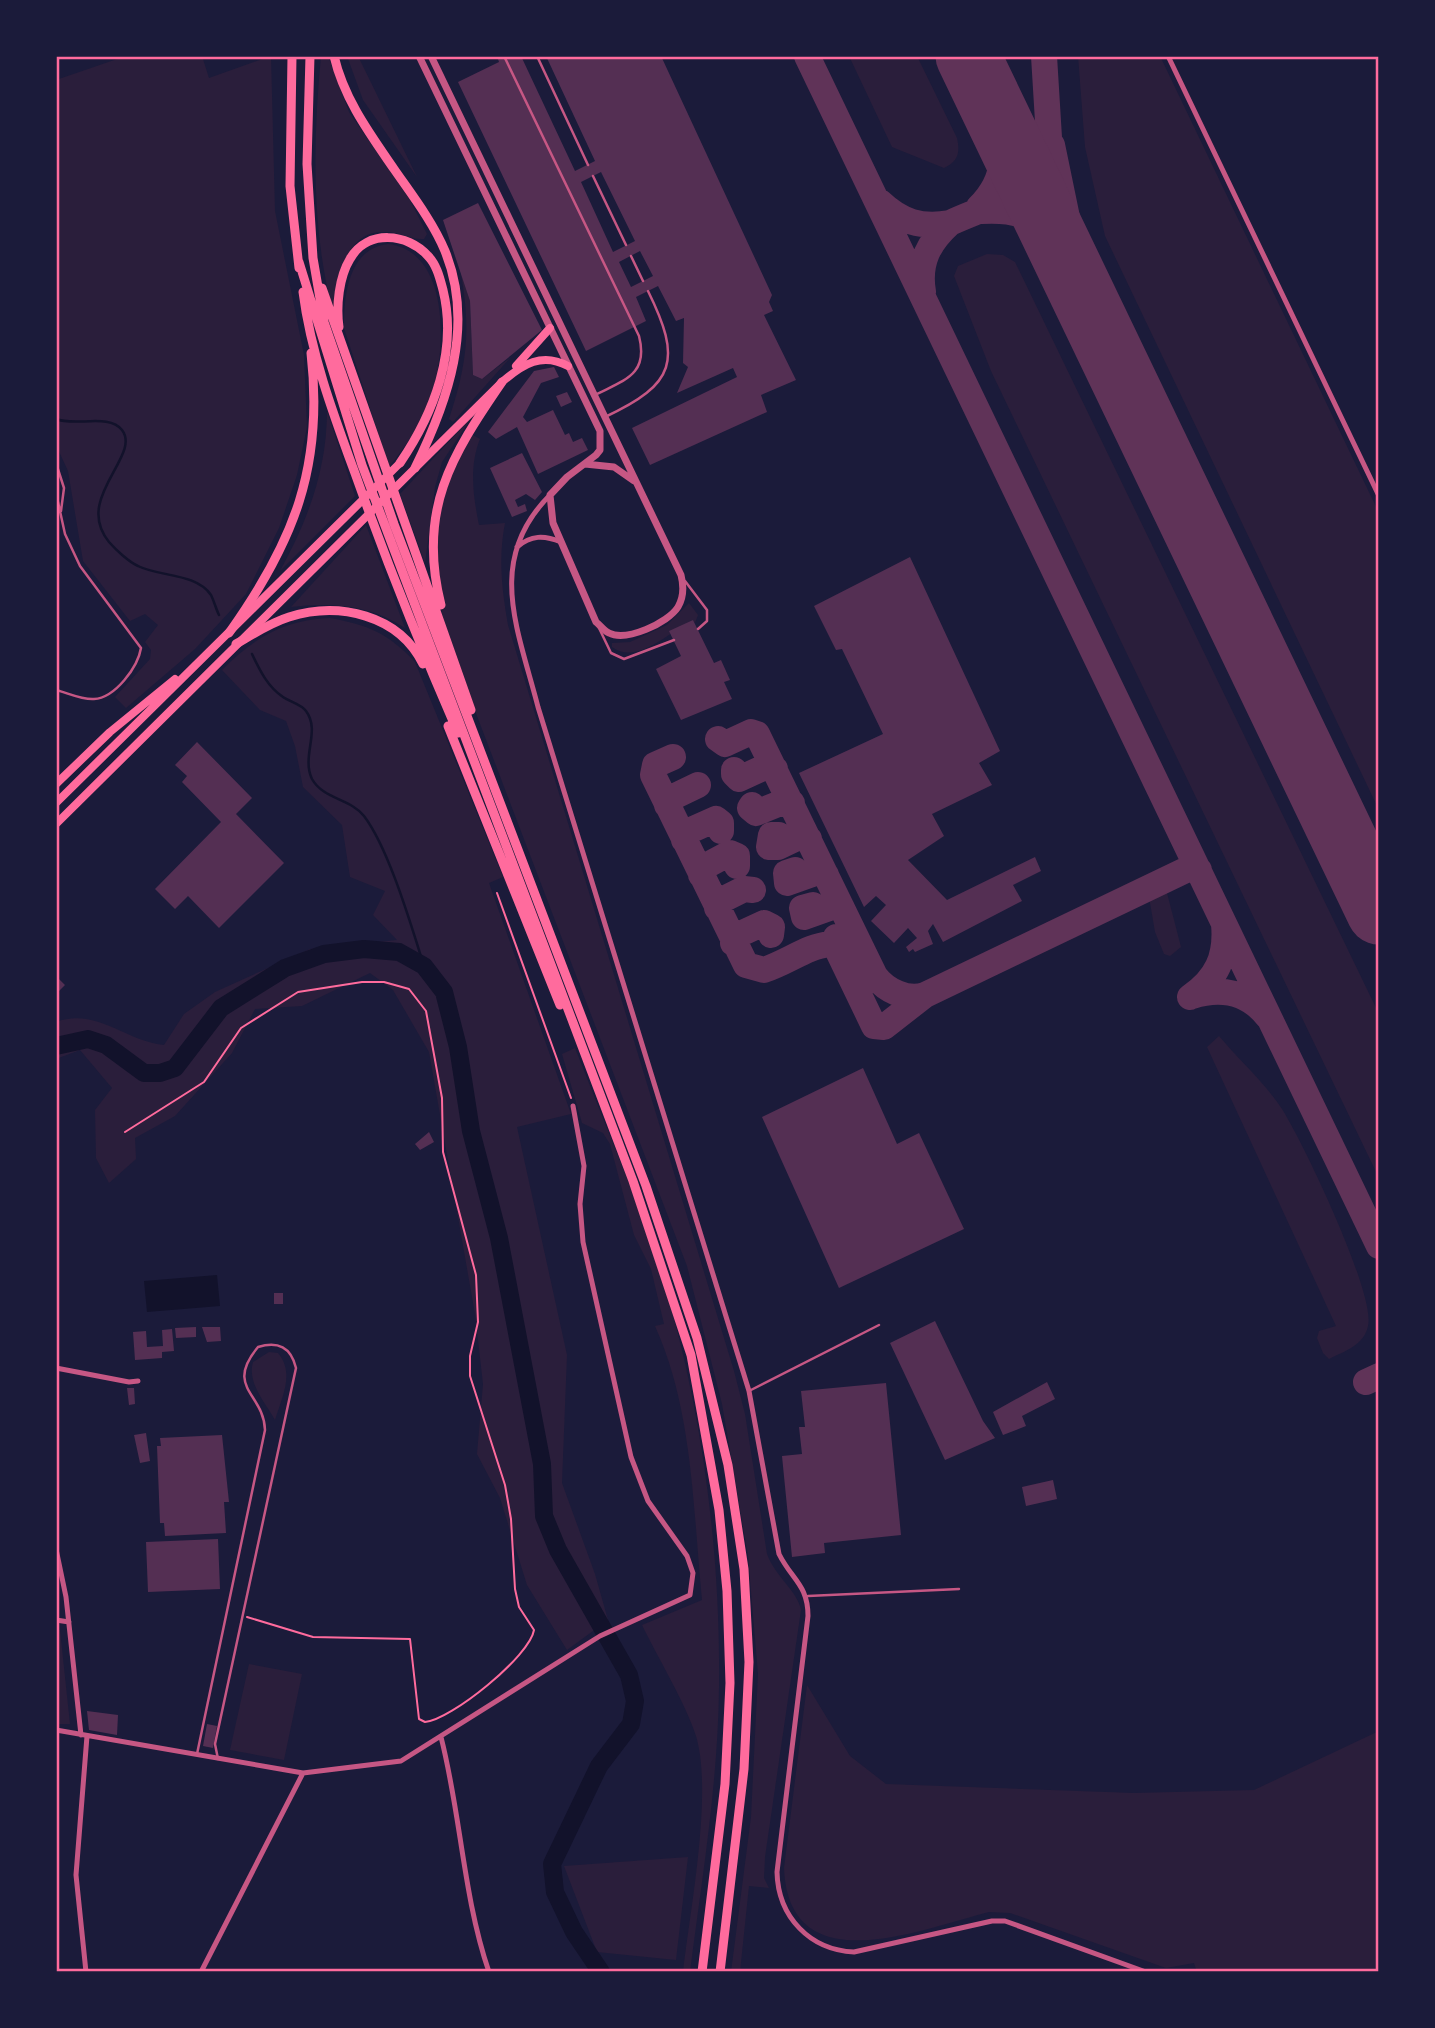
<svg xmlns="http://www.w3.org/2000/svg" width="1435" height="2028" viewBox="0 0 1435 2028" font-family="'Golos Text',sans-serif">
	<rect width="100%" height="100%" fill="#1b1b3a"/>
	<path fill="#2a1e3b" d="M126,56H202L209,78L271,56L275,211L304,355L307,427L297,475L279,528L246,594L195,649L126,708L115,697L150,659L151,650L145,642L158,625L145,614L130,621L83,561L68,471L56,445V80Z
		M321,56H328L349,112L410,200L427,234L424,239C411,240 399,232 386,232C343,229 340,282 333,312C311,229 313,141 321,56Z
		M347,56H358L417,177L363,100Z
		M849,56H917L957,138C960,152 959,161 944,168L892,147Z
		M1078,56H1160L1379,513V810L1105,236L1085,147Z
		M388,244C452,251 447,357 429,402C420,426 405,447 389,467L344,328C344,295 348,249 388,244Z
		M987,254L1003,255L1015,262L1379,1014V1178L991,371L954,276L958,266Z
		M460,268L470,301L473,375L482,379L511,357L453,422L449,419C468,361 471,328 460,268Z
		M327,411L355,496L280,571C308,520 327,469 327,411Z
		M472,417L442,462L435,487L425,563L400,494Z
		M471,434L480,439C469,466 473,496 479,525L505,523C498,559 502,590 508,625L734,1371L745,1414L767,1554C776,1578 797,1590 801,1610L765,1857L764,1878L769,1888L749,1886L740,1972H731L751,1817L758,1674L748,1556L722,1404L687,1266L448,640C428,557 431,510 471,434Z
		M366,525L405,628C371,605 332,602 291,607Z
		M689,603L698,615L695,623L693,620C671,630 638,666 612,647V643L630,642L667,625Z
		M330,618C368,625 388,633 415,662L503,877L489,883L571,1114L517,1127L567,1355L562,1483L595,1574L608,1620L567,1650L527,1585L500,1498L477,1454L483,1384L475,1314L429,1052L393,990L370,973L302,1006L255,1009L232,1053L175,1116L135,1138L136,1159L109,1183L96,1158L95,1110L112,1088L80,1050L56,1059V1022C96,1007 127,1042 164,1045L184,1014L215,992L310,949L397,940L373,915L385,891L350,877L342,825L303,787L295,746L286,721L260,710L222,670C254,638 283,620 330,618Z
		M1166,889L1181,947L1170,956L1164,954L1155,932L1149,897Z
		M1219,1036C1239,1060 1265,1083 1282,1109C1302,1140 1376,1294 1368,1326C1364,1345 1345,1351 1329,1359L1323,1353L1317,1338L1319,1331L1336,1326L1207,1047Z
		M575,1048C598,1107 623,1166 645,1225C697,1370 721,1534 719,1688C718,1783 702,1878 690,1972H683C690,1910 713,1793 696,1736C686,1704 657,1656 642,1625L702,1600C693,1509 693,1410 655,1326L664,1324L651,1269L634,1235L610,1144L603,1133L582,1123L562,1054Z
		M269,1352L278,1353C295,1373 282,1397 275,1420C265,1402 247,1383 253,1362Z
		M56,1630H60L70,1724H56Z
		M249,1664L302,1674L284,1760L230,1750Z
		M807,1685L850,1756L886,1784L1134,1793L1254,1790L1379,1731V1972H1197L1194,1963L1166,1968L1010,1913L989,1912C921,1929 789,1985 784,1868Z
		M688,1857L676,1960L597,1952L564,1866Z"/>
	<path fill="#12122b" d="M217,1275L220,1306L147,1312L144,1281Z"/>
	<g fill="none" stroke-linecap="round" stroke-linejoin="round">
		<path stroke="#12122b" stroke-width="2.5" d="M56,419C75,427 109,413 122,430C142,456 73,498 109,542C116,550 129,562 138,566C160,577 196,573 211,595C214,601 216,609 219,615
			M252,654C260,671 268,687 283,697C290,702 301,704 306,711C321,731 301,756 312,779C323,799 351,799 364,816C389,849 411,925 424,966"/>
		<path stroke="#12122b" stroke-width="18" d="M56,1046L88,1039L106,1045L144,1073H160L175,1068L221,1008L285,968L324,954L364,949L399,952L424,966L444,992L458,1047L471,1131L499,1238L542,1464L544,1516L558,1550L629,1675L635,1701L631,1724L599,1766L552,1864L555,1892L574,1932L601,1972"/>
		<path stroke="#603358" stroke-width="26" d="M807,56L1379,1246
			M1052,145L1071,237L1099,329
			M880,202C901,222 921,228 950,223C986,206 1036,195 1050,154L1044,56
			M979,207C1009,177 1005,148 995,109
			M981,211C1013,209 1032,214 1055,238
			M923,292C918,262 929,242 950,223
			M718,739L725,744L751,732L757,734L875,976C886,991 908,1001 925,995L1190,868L1199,870
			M673,757L655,765L653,775L746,965L764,970C803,957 830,924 867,962
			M734,770V774L739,779L767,766L775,769
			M667,805L671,798L698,785
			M752,805L750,808L756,813L783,802L792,803
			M779,835H771L769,847H778L801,836L809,839
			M684,840L689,831L716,819L721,823V831
			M795,870L786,873L787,883L818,872L826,875
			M701,875L702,868L730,853L737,856V866
			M813,905L802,908L804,917L835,906L842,908
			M717,908L720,901L744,889L753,890
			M836,937V947L874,1026L884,1027L925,995
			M733,943L738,935L764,923L772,927L771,935
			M1192,996C1221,987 1248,992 1267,1016
			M1190,997C1217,979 1227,956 1224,924
			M1366,1382L1379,1376"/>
		<path stroke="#603358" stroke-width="65" d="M968,56L1379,912"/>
	</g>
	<path fill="#542f53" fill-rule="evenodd" d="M497,56H521L575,171L595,161L546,56H661L772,295L769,302L773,311L764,315L796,380L761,395L767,412L650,465L632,428L737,377L733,368L677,393L688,367L683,363L684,318L676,321L658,286L636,297L646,321L586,351L458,82L499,62ZM601,172L635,241L613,252L581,182ZM640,251L653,276L631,287L619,262Z
		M478,203L542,330L482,379L473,375L470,301L443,220Z
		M554,367L559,377L541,383L523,417L527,422L553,410L565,435L569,433L573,442L582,438L588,450L538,474L517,427L496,439L488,432L534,371Z
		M567,392L572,402L561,407L556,396Z
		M522,453L542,492L535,500L526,494L515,500L518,507L525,504L527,511L512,517L490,468Z
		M910,557L1000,751L979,763L992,785L932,814L944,836L908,860L947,900L1035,857L1041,871L1013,885L1022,901L943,942L933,924L928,931L933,944L915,952L913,949L909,952L906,947L917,938L908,928L894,943L871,921L886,905L876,896L864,907L799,773L883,734L842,649L836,650L814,606Z
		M693,620L714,663L721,660L730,680L724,682L732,699L681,720L656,669L681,656L669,631Z
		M197,742L252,798L236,814L284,863L219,928L188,896L175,909L155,889L221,822L182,782L187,776L175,765Z
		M56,976L65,985L56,994Z
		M863,1068L897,1144L919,1133L964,1229L839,1288L762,1117Z
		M429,1132L434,1142L420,1150L415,1144Z
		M274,1293H283V1304H274Z
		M935,1321L983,1421L995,1438L945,1460L890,1343Z
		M196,1327V1337L176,1338L175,1328Z
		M202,1327H220L221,1341L207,1342Z
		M172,1329L174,1351L162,1352V1358L135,1360L133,1332L146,1331L147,1347L163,1346L162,1330Z
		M1047,1382L1055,1399L1022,1416L1026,1426L1003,1435L993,1412Z
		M886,1383L901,1535L824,1543L825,1553L792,1557L782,1456L802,1454L799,1427H805L801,1391Z
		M127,1388H134L135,1404L129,1405Z
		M146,1433L150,1461L140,1463L134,1435Z
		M222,1435L229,1502H224L226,1533L165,1536L164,1523H160L157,1446H161L160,1438Z
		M1053,1480L1057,1499L1026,1506L1022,1487Z
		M218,1539L220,1589L148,1592L146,1542Z
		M87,1711L118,1715L117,1735L89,1730Z
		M207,1724L217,1726L213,1748L203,1746Z"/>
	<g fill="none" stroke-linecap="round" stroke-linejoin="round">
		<path stroke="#ff6b9d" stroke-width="2" d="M497,893L571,1098
			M125,1132L204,1082L241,1028L298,992L362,982H384L409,989L426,1011L442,1098L443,1152L476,1275L478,1322L470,1356V1376L505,1485L511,1519L515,1589L519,1607L534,1630C530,1656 451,1720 425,1722L419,1719L410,1639L313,1637L247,1617"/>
		<path stroke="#c65784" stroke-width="2.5" d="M504,56L639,336C649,375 624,380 595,395
			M537,56L588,165
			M593,176L626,245
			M631,256L643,281
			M605,417C676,384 682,360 648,291
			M56,463L64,488L61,511
			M56,493L65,534L80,566L141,648C138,667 115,698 94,699C82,700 68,693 56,690
			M685,581L707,610V621L698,629
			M599,628L611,653L624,659L674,640
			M749,1391L879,1325
			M808,1596L959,1589
			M197,1754L265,1430C264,1393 224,1388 258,1347C278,1341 291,1347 296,1368L215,1744L218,1759"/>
		<path stroke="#c65784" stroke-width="5" d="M1168,56L1379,496
			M550,495C485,560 518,629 538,707L749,1391L779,1554C792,1580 808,1585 808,1616L777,1872C778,1917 810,1950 854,1952L992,1921H1005L1146,1972
			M517,547C531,535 544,535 561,542
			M56,1368L129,1382L138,1381
			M56,1549L66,1597L81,1735
			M56,1620L69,1622
			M56,1730L303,1773L401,1761L600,1636L690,1595L693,1573L687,1556L648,1501L631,1457L583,1242L580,1204L584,1166L573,1106
			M441,1737C461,1815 463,1896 489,1972
			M86,1972L76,1875L87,1736
			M201,1972L303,1773"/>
		<path stroke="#c65784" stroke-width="7" d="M419,56L600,431V450L596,455L567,477L550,495L553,523L596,622C600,625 604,631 609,633C626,642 668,623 678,607C684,597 684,587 681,575L431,56
			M585,464L614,467L634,481"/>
		<path stroke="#ff6b9d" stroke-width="8" d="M516,366L550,328
			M56,784L110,732L175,679
			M56,803L400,463
			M56,824L502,382C523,364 542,352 568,366"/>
		<path stroke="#ff6b9d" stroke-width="9" d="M292,56L290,186L299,268
			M310,56L307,164L313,258L324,322L394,524L646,1186L697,1338L728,1465L744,1569L749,1662L744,1769L720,1972
			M334,56C344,99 370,134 394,169C412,195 433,222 445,251C475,325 448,401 415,468
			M299,262L362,465L633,1181L691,1355L719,1510L727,1591L730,1683L725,1784L702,1972
			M322,288L471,710
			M303,292C311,355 334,416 356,476C387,563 421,648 458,733
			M339,327C336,306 339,277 350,259C367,229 408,233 428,256C437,265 440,279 443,290C458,351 434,413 400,463
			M441,605C417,511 451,456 502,382
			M229,633C294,542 324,466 311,353
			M236,644C253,634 270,623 289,617C339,601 399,615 423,664
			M448,726L560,1005"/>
	</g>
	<rect width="1435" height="2028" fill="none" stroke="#1b1b3a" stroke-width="116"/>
	<rect x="58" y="58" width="1319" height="1912" fill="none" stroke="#ff6b9d" stroke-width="2.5"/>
</svg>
